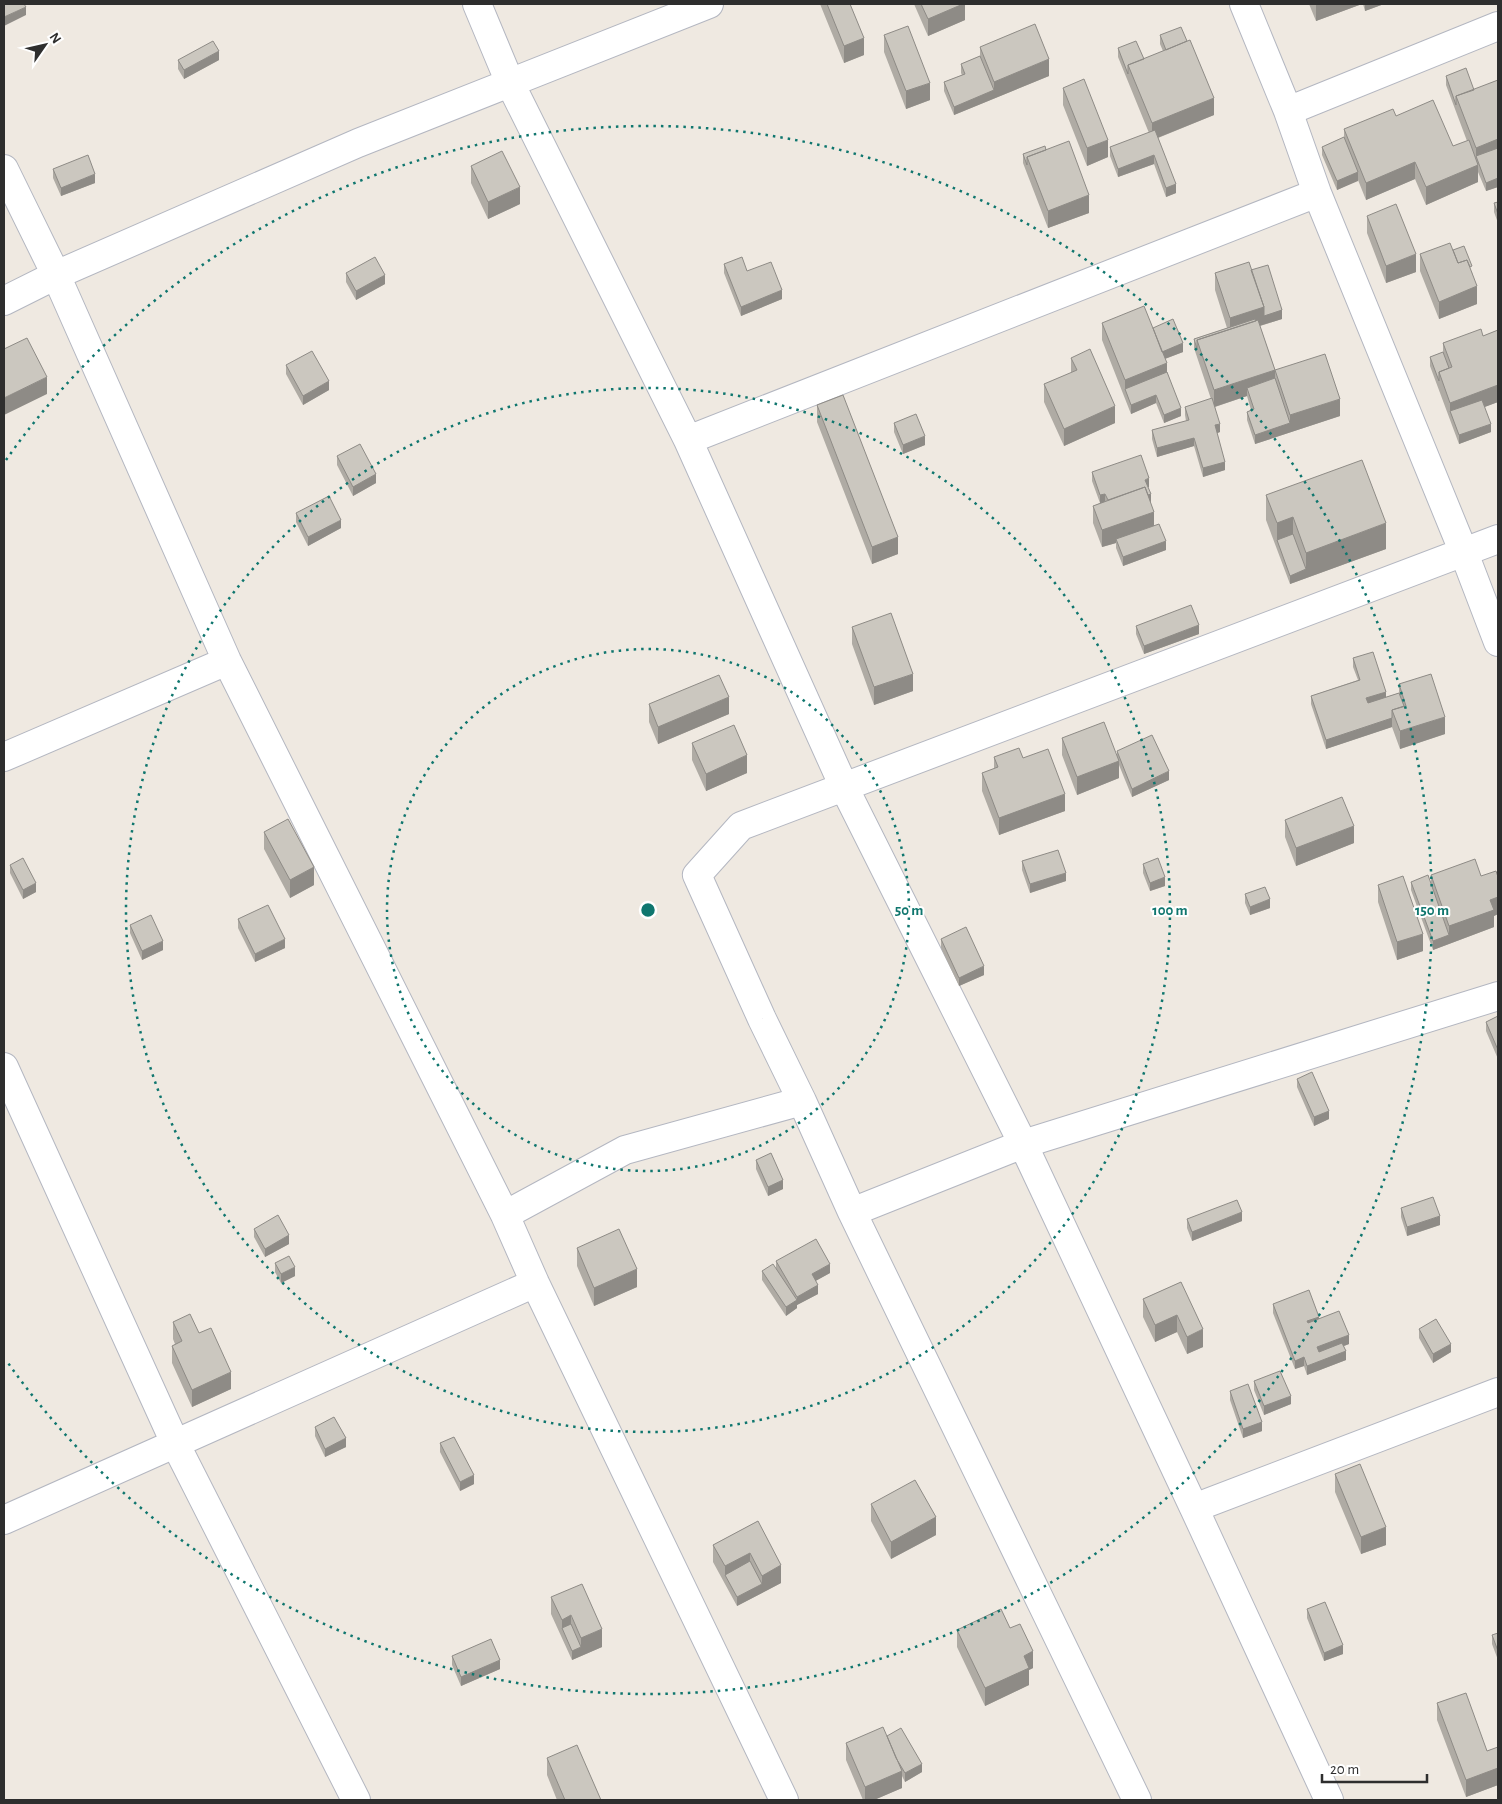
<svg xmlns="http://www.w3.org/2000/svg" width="1502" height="1804" viewBox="0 0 1502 1804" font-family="'Alegreya Sans',sans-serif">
	<rect width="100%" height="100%" fill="#efe9e1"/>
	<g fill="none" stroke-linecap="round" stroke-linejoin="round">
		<g stroke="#b4b7c1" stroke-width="30">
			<path id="minor" d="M477,4L510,83L688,440L844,787L1023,1144L1194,1508L1329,1800
				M1244,4L1288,111L1317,193L1464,553L1498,642
				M1288,111L1498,26
				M4,169L56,275L227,661L505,1215L535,1283L784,1800
				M4,301L56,275L358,143L709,4
				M688,440L1317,193
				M4,757L227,661
				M4,1067L175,1443L356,1800
				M802,1101L852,1212L1137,1800
				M852,1212L1023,1144L1498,996
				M505,1215L625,1150L802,1101L762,1019L697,875L741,826L1498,539
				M1194,1508L1498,1392
				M4,1520L535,1283"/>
		</g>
		<use href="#minor" stroke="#fff" stroke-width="28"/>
	</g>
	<path fill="#afaba4" d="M820,4H850L864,55L844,63Z
		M914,4H965V20L928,36Z
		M1309,4H1362L1316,21Z
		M1363,4H1384L1365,11Z
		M884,35L930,100L906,109L884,52Z
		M1160,35L1214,115L1158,138L1176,193L1166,197L1154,164L1118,177L1110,156V147L1149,133L1118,57V48L1144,59L1163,51L1160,44Z
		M980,47L1049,76L954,115L944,91V82L962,75L961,73V64L980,56Z
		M178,60H219L184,79L178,69Z
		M1446,76L1474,90L1498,80V187L1486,191L1478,172V182L1426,205L1415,179L1366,200L1358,180L1337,190L1322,155V147L1344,137V129L1396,116L1453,146L1467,141L1446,85Z
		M1063,88L1108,157L1087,166L1063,105Z
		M1046,150L1089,213L1048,228L1023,163V154Z
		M471,166L520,204L488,219L471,183Z
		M53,169L95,183L61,196L53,178Z
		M1498,202V223L1494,212V203Z
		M1367,216L1416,272L1386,283L1367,233Z
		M1453,250L1472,272L1477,304L1439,319L1420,271V254Z
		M724,264L747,271L782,299L741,316L724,273Z
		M1251,270L1282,319L1260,326L1275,370L1340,416L1255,444L1247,420V412L1251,410L1247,396L1215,407L1220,432L1217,433L1225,470L1203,477L1194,446L1157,457L1152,439V430L1186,421L1185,415V407L1211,399L1194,348V339L1227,328L1215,290V273Z
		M346,273L385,284L356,300L346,282Z
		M1102,323L1153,328L1183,352L1165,359L1167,372L1181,416L1164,423L1156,403L1131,414L1102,340Z
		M1498,330V402L1484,407L1491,432L1459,444L1430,366V357L1443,352V343L1483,336Z
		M1071,358L1115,423L1064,446L1044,402V384L1071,373Z
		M286,365L329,390L303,405L286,374Z
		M817,405L898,554L872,564L817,422Z
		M894,423L925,445L903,454L894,432Z
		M337,456L376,483L353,496L337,465Z
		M1092,472L1149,487H1148L1154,526L1166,550L1123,566L1116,548V543L1102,547L1093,523V506L1100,503L1092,481Z
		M1266,495L1386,549L1290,584L1266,520Z
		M296,513L341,528L308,546L296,522Z
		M1136,626L1199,634L1144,654L1136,634Z
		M852,627L913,691L874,705L852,644Z
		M1353,658L1386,697L1399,693V684L1445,734L1400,749L1392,727L1326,749L1311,704V696L1358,680L1353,667Z
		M649,704L729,714L658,744L649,722Z
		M1062,738L1117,755V751L1169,780L1132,797L1119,765V778L1077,795L1062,755Z
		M692,743L747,773L706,791L692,760Z
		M994,757L1023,758L1065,811L999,835L982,791V773L994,769Z
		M1285,820L1354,843L1296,866L1285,837Z
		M264,832L314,885L290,898L264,849Z
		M1022,861L1066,881L1030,893L1022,870Z
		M1143,864L1165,886L1150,891L1143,873Z
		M10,865L36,892L23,899L10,873Z
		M1431,875L1498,877V914L1494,916V927L1433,950L1411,890V882L1431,884Z
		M1378,885L1423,951L1397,960L1378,902Z
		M1245,894L1270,908L1250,915L1245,903Z
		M238,919L285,948L255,962L238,928Z
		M130,925L163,950L142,960L130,933Z
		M941,939L984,975L959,986L941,948Z
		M1498,1016V1059L1486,1031V1022Z
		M1297,1079L1329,1119L1314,1126L1297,1087Z
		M756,1160L783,1189L768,1196L756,1169Z
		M1401,1208L1440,1225L1407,1236L1401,1217Z
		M1187,1219L1242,1221L1192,1241L1187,1228Z
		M254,1229L289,1244L265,1257L254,1237Z
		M577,1248L637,1287L594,1306L577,1266Z
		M776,1261L830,1273L815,1281L818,1294L797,1305V1308L786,1316L762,1280V1271L776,1269Z
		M275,1263L295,1276L281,1283L275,1272Z
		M1181,1282L1203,1347L1187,1354L1177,1332L1155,1342L1143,1317V1299Z
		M1273,1304L1319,1319L1349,1344L1344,1346L1346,1360L1307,1375L1304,1366L1295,1369L1273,1313Z
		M173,1322L199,1333L231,1389L192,1407L172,1363V1346L175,1344L173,1339Z
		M1419,1329L1451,1352L1433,1363L1419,1338Z
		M1254,1381L1291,1404L1264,1415L1254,1390Z
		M1230,1391L1262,1431L1243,1438L1230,1400Z
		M315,1427L346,1447L325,1457L315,1436Z
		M440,1443L474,1484L460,1491L440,1452Z
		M1335,1474L1386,1545L1361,1554L1335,1492Z
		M871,1504L936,1535L891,1559L871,1521Z
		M758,1521L781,1583L737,1606L713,1562V1545Z
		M551,1597L602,1647L572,1660L551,1614Z
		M1307,1609L1343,1654L1324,1661L1307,1618Z
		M1010,1628L1033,1668L1029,1670V1685L985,1706L957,1647V1630Z
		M1498,1633V1660L1492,1644V1635Z
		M452,1656L500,1669L461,1686L452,1665Z
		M1437,1703L1487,1751L1498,1747V1785L1466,1797L1437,1720Z
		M887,1736L922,1772L905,1782L902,1776V1788L874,1800H863L846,1760V1743Z
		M547,1758L601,1800H557L547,1775Z"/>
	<path fill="#8e8b86" d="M963,4H965V20L928,36V19Z
		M1316,4H1362L1316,21Z
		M1365,4H1384L1365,11Z
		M26,7V15L4,26V17Z
		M864,38V55L844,63V46Z
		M219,51V60L184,79V70Z
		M1049,59V76L954,115V107L994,90V82Z
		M930,83V100L906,109V91Z
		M1214,98V115L1152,140V123Z
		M1498,139V157L1476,156V165V148Z
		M1108,140V157L1087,166V148Z
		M1154,155V164L1118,177V169Z
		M1415,162V179L1366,200V183Z
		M1478,165V182L1426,205V187Z
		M1358,172V181L1337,190V181Z
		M95,174V183L61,196V188Z
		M1498,178V187L1486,191V183Z
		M1176,184V193L1166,197V188Z
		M520,187V204L488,219V202Z
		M1089,195V213L1048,228V211Z
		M1416,254V272L1386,283V266Z
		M385,275V284L356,300V291Z
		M1477,286V304L1439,319V302Z
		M782,290V299L741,316V307Z
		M1264,307L1282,310V319L1230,335V318Z
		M1183,343V352L1159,361V353Z
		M1167,363V381L1125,389V380Z
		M1275,370V387L1247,388V396L1214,407V390Z
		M47,377V394L4,415V398Z
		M329,381V390L303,405V396Z
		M1498,385V402L1453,419L1450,411V420V403Z
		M1156,395V403L1131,414V405Z
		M1340,399V416L1255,444V435L1290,423V415Z
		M1115,406V423L1064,446V429Z
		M1181,408V416L1164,423V415Z
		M1220,424V432L1215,434V425Z
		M1491,424V432L1459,444V435Z
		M925,436V445L903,454V445Z
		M1194,438V446L1157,457V448Z
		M1225,462V470L1203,477V468Z
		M376,474V483L353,496V487Z
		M1149,478V487L1145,488V480Z
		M1105,494V503L1100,504V495Z
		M1151,494V502L1110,516V508Z
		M1154,512V530L1116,539V543L1102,547V530Z
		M1293,517V542L1277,540V523Z
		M341,520V528L308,546V537Z
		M1386,523V549L1290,584V576L1306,569V553Z
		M898,537V554L872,564V547Z
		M1166,541V550L1123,566V557Z
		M1199,625V634L1144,654V646Z
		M913,674V691L874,705V687Z
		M1386,692V700L1366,707V698Z
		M729,697V714L658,744V727Z
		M1445,717V734L1400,749V731Z
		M1392,718V727L1326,749V740Z
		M747,755V773L706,791V774Z
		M1119,761V778L1077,795V777Z
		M1169,771V780L1132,797V789Z
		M1065,794V811L999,835V818Z
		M1354,826V843L1296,866V848Z
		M314,867V885L290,898V880Z
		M1066,873V881L1030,893V884Z
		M1165,877V886L1150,891V883Z
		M36,883V892L23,899V890Z
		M1498,897V914L1494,916V927L1433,950V941L1449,935V926L1490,900Z
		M1270,899V908L1250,915V907Z
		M1423,934V951L1397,960V942Z
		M285,939V948L255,962V954Z
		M163,941V950L142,960V951Z
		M984,966V975L959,986V978Z
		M1329,1111V1119L1314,1126V1117Z
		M783,1180V1189L768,1196V1187Z
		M1242,1212V1221L1192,1241V1232Z
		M1440,1216V1225L1407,1236V1227Z
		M289,1235V1244L265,1257V1249Z
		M830,1264V1273L812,1283V1274Z
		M295,1267V1276L281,1283V1274Z
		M637,1269V1287L594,1306V1288Z
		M818,1285V1294L797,1305V1308L786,1316V1307L797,1300V1297Z
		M1177,1315V1332L1155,1342V1325Z
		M1319,1317V1326L1307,1330V1321Z
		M1203,1329V1347L1187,1354V1337Z
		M1349,1335V1344L1317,1356V1347Z
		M1451,1344V1352L1433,1363V1354Z
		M1346,1351V1360L1307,1375V1366Z
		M1304,1357V1366L1295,1369V1361Z
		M231,1372V1389L192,1407V1390Z
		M1291,1396V1404L1264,1415V1406Z
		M1262,1422V1431L1243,1438V1429Z
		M346,1438V1447L325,1457V1449Z
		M474,1475V1484L460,1491V1482Z
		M936,1517V1535L891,1559V1542Z
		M1386,1527V1545L1361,1554V1537Z
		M750,1553V1570L725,1575V1583V1566Z
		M781,1565V1583L762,1593V1576Z
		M762,1584V1593L737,1606V1597Z
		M571,1615V1633L562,1628V1637V1620Z
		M602,1629V1647L572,1660V1651L581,1647V1638Z
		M1343,1645V1654L1324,1661V1653Z
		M1033,1651V1668L1029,1670V1685L985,1706V1688L1024,1656Z
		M500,1660V1669L461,1686V1677Z
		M922,1764V1772L905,1782V1773Z
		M1498,1768V1785L1466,1797V1780Z
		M902,1771V1788L874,1800H865V1787Z"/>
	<path fill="#cbc7bf" stroke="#8e8b86" d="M4,4H24L26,7L4,17Z
		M827,4H850L864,38L844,46Z
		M921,4H963L928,19Z
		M1035,24L1049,59L994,82L980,47Z
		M908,26L930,83L906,91L884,35Z
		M1181,27L1187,41L1166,50L1160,35Z
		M1190,40L1214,98L1152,123L1128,65Z
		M213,41L219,51L184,70L178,60Z
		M1136,41L1144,59L1128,65V74L1118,48Z
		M980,56L994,90L954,107L944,82L965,74L961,64Z
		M1466,68L1474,90L1456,96V105L1446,76Z
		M1084,79L1108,140L1087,148L1063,88Z
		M1498,80V139L1476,148L1456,96Z
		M1433,100L1453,146L1469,140L1478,165L1426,187L1415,162L1366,183L1344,129L1393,109L1396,116Z
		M1155,130L1176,184L1166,188L1154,155L1118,169L1110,147Z
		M1344,137L1358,172L1337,181L1322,147Z
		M1069,141L1089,195L1048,211L1027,157Z
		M1045,146L1046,150L1027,157V165L1023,154Z
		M1498,148V178L1486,183L1476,156Z
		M502,151L520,187L488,202L471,166Z
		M88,155L95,174L61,188L53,169Z
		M1498,202V214L1494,203Z
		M1396,204L1416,254L1386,266L1367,216Z
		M1450,243L1458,263L1467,260L1477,286L1439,302L1420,254Z
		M1464,246L1472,266L1470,267L1467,260L1458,263L1453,250Z
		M375,257L385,275L356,291L346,273Z
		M742,257L747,271L771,262L782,290L741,307L724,264Z
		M1249,262L1264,307L1230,318L1215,273Z
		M1268,265L1282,310L1264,316V307L1251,270Z
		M1144,306L1167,363L1125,380L1102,323Z
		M1173,319L1183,343L1162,352L1153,328Z
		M1255,319L1256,321L1197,340V349L1194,339Z
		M1258,320L1275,370L1214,390L1197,340Z
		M1481,329L1483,336L1498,330V385L1450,403L1439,372L1452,367L1443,343Z
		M27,338L47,377L4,398V349Z
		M1090,349L1115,406L1064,429L1044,384L1077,370L1071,358Z
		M312,351L329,381L303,396L286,365Z
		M1443,352L1449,368L1439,372V381L1430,357Z
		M1325,354L1340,399L1290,415L1275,370Z
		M1167,372L1181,408L1164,415L1156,395L1131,405L1125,389Z
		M1275,378L1290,423L1255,435L1247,412L1254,409L1247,388Z
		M843,395L898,537L872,547L817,405Z
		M1212,398L1220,424L1215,425L1225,462L1203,468L1194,438L1157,448L1152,430L1189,420L1185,407Z
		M1482,400L1491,424L1459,435L1450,411Z
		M916,414L925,436L903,445L894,423Z
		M360,444L376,474L353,487L337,456Z
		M1141,455L1149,478L1145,480L1151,494L1148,495L1145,487L1108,500L1105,494L1100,495L1092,472Z
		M1362,460L1386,523L1306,553L1293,517L1277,523L1266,495Z
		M1145,487L1154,512L1102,530L1093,506Z
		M329,496L341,520L308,537L296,513Z
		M1159,524L1166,541L1123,557L1116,539Z
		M1293,534L1306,569L1290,576L1277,540Z
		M1191,605L1199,625L1144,646L1136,626Z
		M891,613L913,674L874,687L852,627Z
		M1373,652L1386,692L1366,698L1368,703L1399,693L1404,706L1392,710V718L1326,740L1311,696L1360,680L1353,658Z
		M1431,674L1445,717L1400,731L1392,710L1406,706L1399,684Z
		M719,675L729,697L658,727L649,704Z
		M1104,722L1119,761L1077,777L1062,738Z
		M734,725L747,755L706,774L692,743Z
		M1152,735L1169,771L1132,789L1117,751Z
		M1019,748L1023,758L1048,749L1065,794L999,818L982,773L998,767L994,757Z
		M1342,797L1354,826L1296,848L1285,820Z
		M288,819L314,867L290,880L264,832Z
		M1058,850L1066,873L1030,884L1022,861Z
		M23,858L36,883L23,890L10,865Z
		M1158,858L1165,877L1150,883L1143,864Z
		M1475,859L1481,876L1496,871L1498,877V897L1490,900L1494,910L1449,926L1431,875Z
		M1428,875L1449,935L1433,941L1411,882Z
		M1403,876L1423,934L1397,942L1378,885Z
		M1265,887L1270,899L1250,907L1245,894Z
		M268,905L285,939L255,954L238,919Z
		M151,915L163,941L142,951L130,925Z
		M966,927L984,966L959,978L941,939Z
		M1498,1016V1050L1486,1022Z
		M1312,1072L1329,1111L1314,1117L1297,1079Z
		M771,1153L783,1180L768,1187L756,1160Z
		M1433,1197L1440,1216L1407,1227L1401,1208Z
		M1237,1200L1242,1212L1192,1232L1187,1219Z
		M278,1215L289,1235L265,1249L254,1229Z
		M619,1229L637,1269L594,1288L577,1248Z
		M816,1239L830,1264L812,1274L818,1285L797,1297L776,1261Z
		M289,1256L295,1267L281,1274L275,1263Z
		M773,1264L797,1300L786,1307L762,1271Z
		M1181,1282L1203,1329L1187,1337L1177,1315L1155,1325L1143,1299Z
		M1309,1290L1319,1317L1307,1321L1308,1323L1339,1311L1349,1335L1317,1347L1319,1352L1342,1343L1346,1351L1307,1366L1304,1357L1295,1361L1273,1304Z
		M190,1314L199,1333L211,1328L231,1372L192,1390L172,1346L182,1341L173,1322Z
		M1436,1319L1451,1344L1433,1354L1419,1329Z
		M1280,1371L1291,1396L1264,1406L1254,1381Z
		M1248,1384L1262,1422L1243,1429L1230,1391Z
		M334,1417L346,1438L325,1449L315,1427Z
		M454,1437L474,1475L460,1482L440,1443Z
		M1360,1464L1386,1527L1361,1537L1335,1474Z
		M915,1480L936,1517L891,1542L871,1504Z
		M758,1521L781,1565L762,1576L750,1553L725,1566L713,1545Z
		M750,1561L762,1584L737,1597L725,1575Z
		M582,1584L602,1629L581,1638L571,1615L562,1620L551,1597Z
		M1325,1602L1343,1645L1324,1653L1307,1609Z
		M1001,1609L1010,1628L1020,1624L1033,1651L1024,1656L1029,1668L985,1688L957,1630Z
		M571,1624L581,1647L572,1651L562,1628Z
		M1498,1633V1651L1492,1635Z
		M491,1639L500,1660L461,1677L452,1656Z
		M1466,1693L1487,1751L1498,1747V1768L1466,1780L1437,1703Z
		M883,1727L902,1771L865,1787L846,1743Z
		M901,1728L922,1764L905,1773L896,1758L887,1736Z
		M577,1745L601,1800H565L547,1758Z"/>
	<g fill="none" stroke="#0f766e" stroke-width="2.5" stroke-dasharray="2.5 5">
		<circle cx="648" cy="910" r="261"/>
		<circle cx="648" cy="910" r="522"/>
		<path d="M6 460A784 784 0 1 1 6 1360"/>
	</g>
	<circle cx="648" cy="910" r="8" fill="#0f766e" stroke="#fff" stroke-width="2.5"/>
	<g font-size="15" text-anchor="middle" font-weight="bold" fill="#0f766e" stroke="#fff" stroke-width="4" stroke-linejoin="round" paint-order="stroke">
		<text x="909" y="915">50 m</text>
		<text x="1170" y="915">100 m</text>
		<text x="1432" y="915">150 m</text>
	</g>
	<rect width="1502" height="1804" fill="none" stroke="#2e2e2e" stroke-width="10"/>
	<g transform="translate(45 45) rotate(56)" stroke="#ffffff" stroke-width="4" paint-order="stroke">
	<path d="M0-4L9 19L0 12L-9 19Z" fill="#2e2e2e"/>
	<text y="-8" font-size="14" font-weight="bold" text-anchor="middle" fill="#2e2e2e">N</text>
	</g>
	<path d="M1322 1774v8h105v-8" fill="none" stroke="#2e2e2e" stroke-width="2.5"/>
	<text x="1330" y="1774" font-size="15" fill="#2e2e2e" stroke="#ffffff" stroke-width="4" paint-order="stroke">20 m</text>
</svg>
